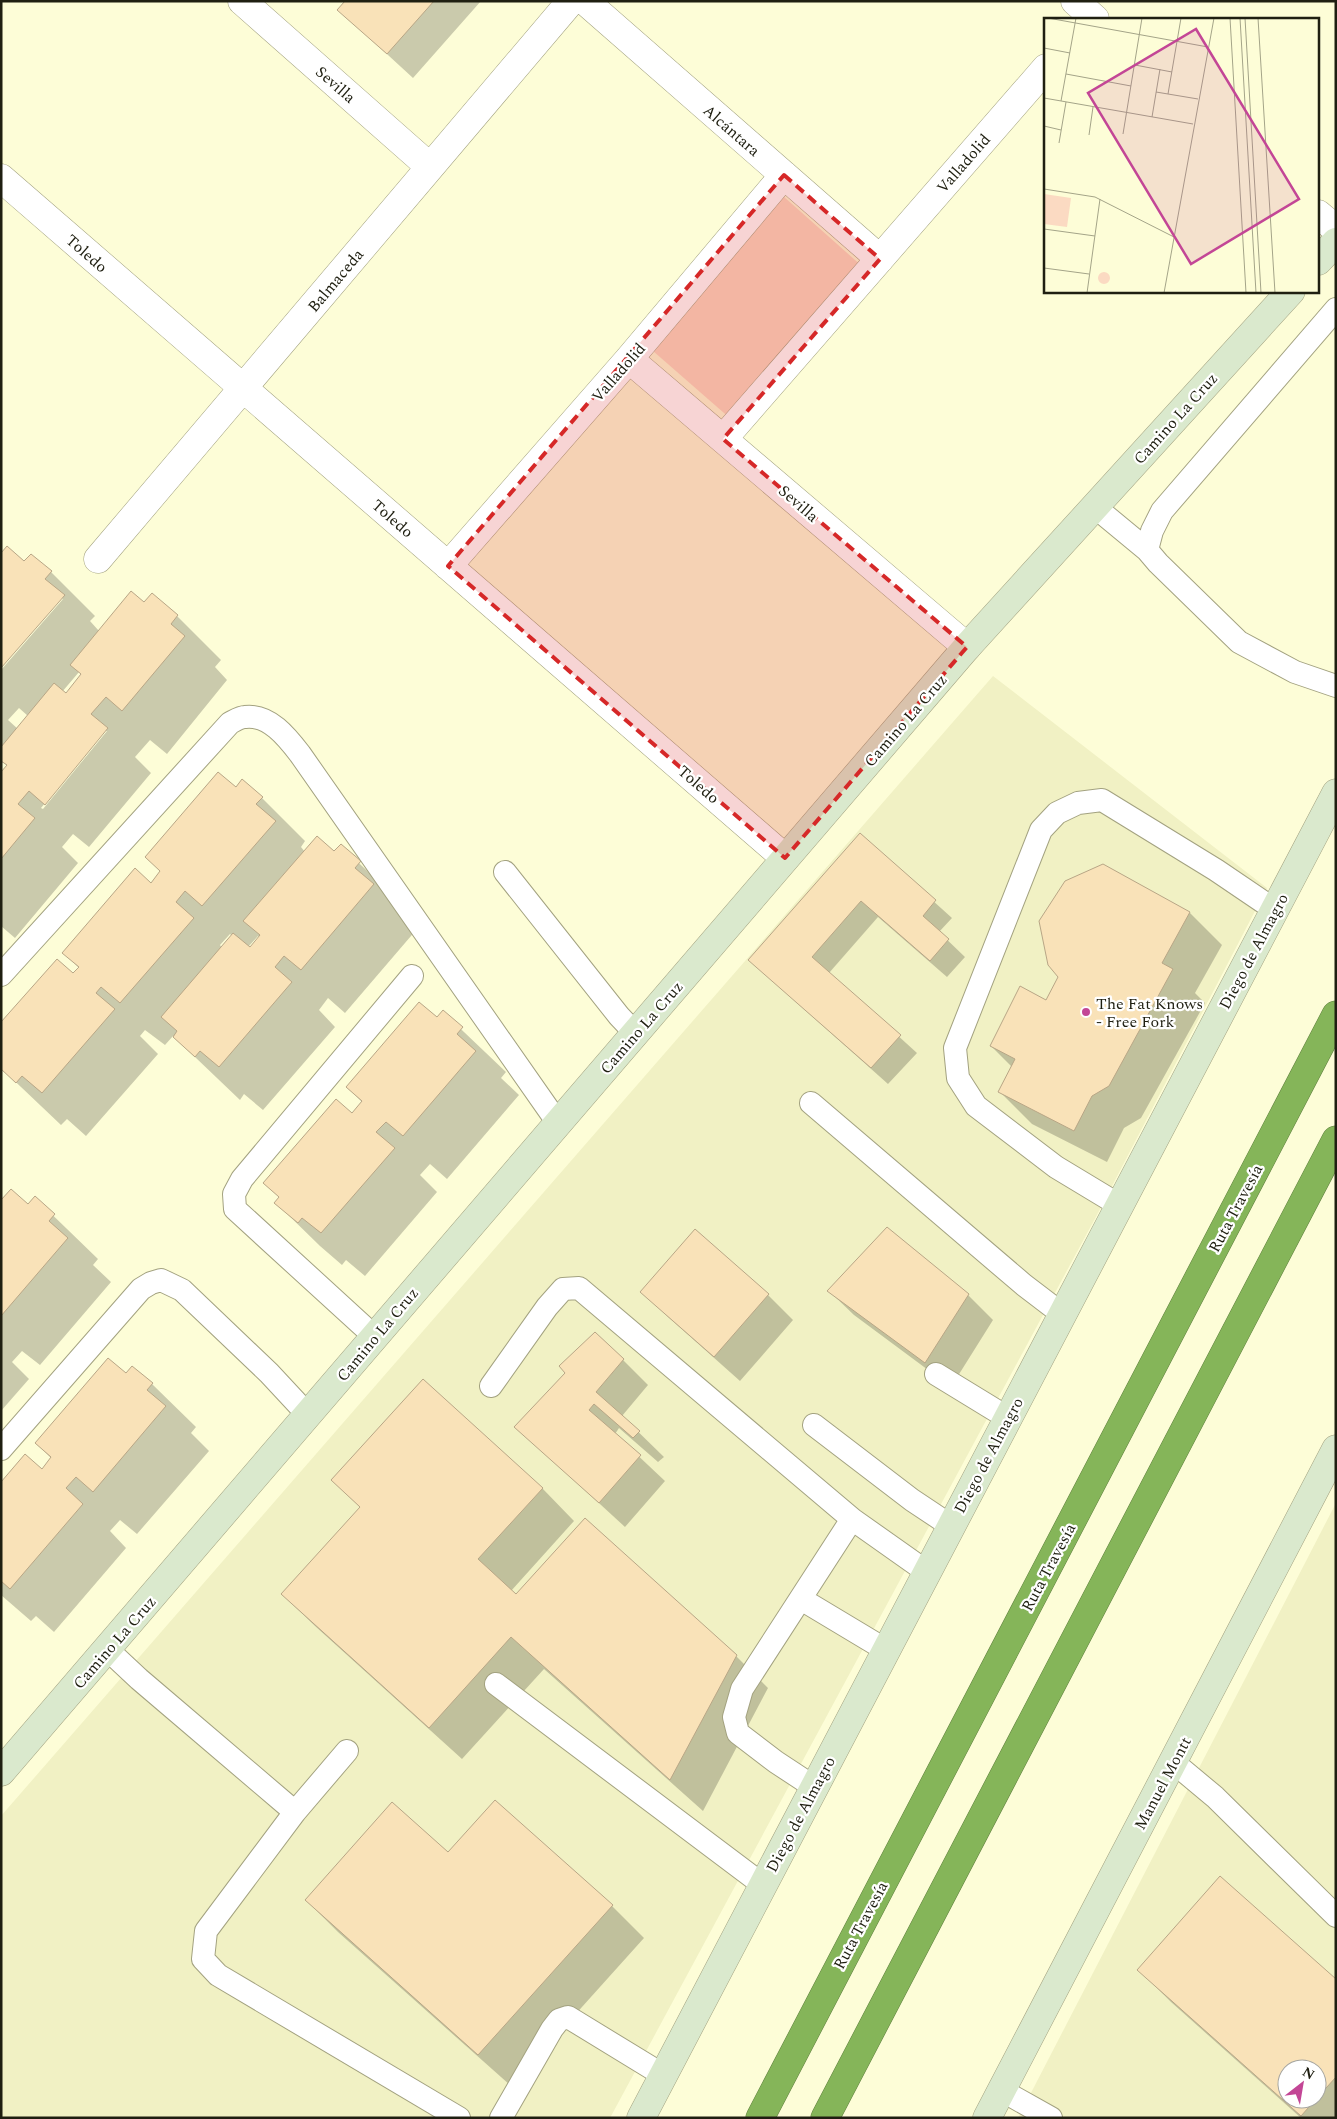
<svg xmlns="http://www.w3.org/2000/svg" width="1337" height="2119" viewBox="0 0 1337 2119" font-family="Spectral,serif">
	<rect width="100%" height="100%" fill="#fdfdd7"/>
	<path fill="#f1f1c4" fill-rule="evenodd" d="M993,676L1267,888L1098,1213L610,2118H1V1816Z
		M1336,1503V2118H1018ZM1287,2069H1317V2099H1287Z"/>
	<path fill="#fbdac2" d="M783,196L864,268L732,420L645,344Z"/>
	<path fill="#0003" fill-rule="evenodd" d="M347,1H481L413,78L339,10Z
		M24,563L51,572L95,616L90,621L99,631L144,604L152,595L177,616L221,660L215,667L227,680L167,754L150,740L135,757L151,773L89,847L73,834L62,847L78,863L15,938L1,926V774L7,766L3,762L1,764V670L63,599ZM79,672L82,675L66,695L62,692ZM19,708L28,716L18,729L8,720ZM104,731H107L43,809L41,808Z
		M236,789L262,798L305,841L301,847L305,852L335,853L341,846L404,906L417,929L345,1013L328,998L319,1010L335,1027L263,1110L244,1094L240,1100L173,1036L165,1045L145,1030L140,1036L158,1054L86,1136L67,1119L61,1125L1,1068L79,968L64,953L152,885ZM230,934L232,936L222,948L220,945ZM258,936L260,937L250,948L248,947Z
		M860,835L952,918L939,932L965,957L947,977L878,917L829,973L917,1053L888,1084L749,960Z
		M1103,865L1190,913L1222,945L1195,993L1205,1003L1141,1118L1124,1128L1107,1162L1032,1124L1000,1092L1012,1067L991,1046L1047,1001L1059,977Z
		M443,1012L506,1072L501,1078L519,1095L447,1179L430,1164L420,1175L437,1192L365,1276L346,1260L342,1265L320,1246L276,1203L280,1198L265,1183L353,1114L362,1102L347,1087L437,1019Z
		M35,1198L98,1259L93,1265L111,1282L40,1365L22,1351L12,1362L29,1379L1,1411V1202L28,1206Z
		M695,1231L768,1295L793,1320L740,1381L667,1316L642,1291Z
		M829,1291L968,1295L993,1320L951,1387L854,1315Z
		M623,1360L648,1385L622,1416L664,1457L658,1462L619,1428L615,1434L665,1481L625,1527L516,1427Z
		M126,1375L152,1384L196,1427L191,1433L209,1451L137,1534L120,1520L110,1531L126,1548L54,1632L36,1616L31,1621L1,1595V1484L42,1470L51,1458L36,1443Z
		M333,1480L542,1488L574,1521L511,1591L516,1596L736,1656L768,1688L703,1811L544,1669L462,1759L315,1626L282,1594L361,1508Z
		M448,1854L612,1906L644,1938L511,2086L338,1932L306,1900Z
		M1139,1970L1336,1981V2118H1301L1171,2002ZM1287,2069H1317V2099H1287Z"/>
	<path fill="#f9e2b8" stroke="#b8a686" d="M345,1H434L387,54L337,10Z
		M7,546L24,561L31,554L52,571L45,579L65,595L1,668V553Z
		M131,591L144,602L152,593L178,615L171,624L185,636L122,711L106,697L91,714L108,728L45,805L29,791L18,804L35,818L1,859V772L7,765L1,761V747L54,683L66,693L81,674L70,665Z
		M218,772L236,787L242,779L263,797L256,804L276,821L202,906L185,891L176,902L194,918L120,1003L101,987L96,993L115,1009L42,1093L22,1076L16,1083L1,1069V1022L57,959L73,973L79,967L62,953L135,868L151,883L160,871L145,857Z
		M860,833L936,900L923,916L949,939L930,961L861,901L812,957L901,1035L871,1068L748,960Z
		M317,836L334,851L341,844L361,861L355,868L374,884L301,970L284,956L275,967L292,982L219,1067L200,1051L195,1057L173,1037L177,1031L161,1017L233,933L250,947L260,935L243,921Z
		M1103,864L1190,912L1162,963L1173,969L1109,1086L1092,1096L1074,1131L998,1092L1015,1059L990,1046L1020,986L1046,1000L1058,977L1048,965L1039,921L1065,881Z
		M419,1002L437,1017L443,1010L463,1027L457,1034L476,1051L403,1136L386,1122L376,1132L395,1148L321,1233L302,1218L298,1223L274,1203L279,1197L263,1183L336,1099L352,1113L362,1101L346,1087Z
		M11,1189L28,1204L35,1196L55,1214L49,1221L68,1238L1,1316V1200Z
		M887,1227L969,1294L925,1363L827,1291Z
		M695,1229L769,1294L714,1357L640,1292Z
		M595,1332L624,1359L596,1392L640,1431L633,1438L594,1404L589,1410L641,1455L599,1503L514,1427L565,1373L559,1366Z
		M108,1358L126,1373L132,1366L153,1383L147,1390L166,1406L93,1492L76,1477L66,1488L83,1504L10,1589L1,1581V1482L25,1454L42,1469L51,1457L35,1443Z
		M423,1379L543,1488L478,1559L516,1594L585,1518L737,1655L670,1780L511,1637L429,1728L281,1594L360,1507L331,1480Z
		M495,1800L613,1905L478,2055L305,1900L392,1802L448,1852Z
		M1220,1876L1336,1979V2077L1317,2098V2069H1287V2099H1316L1301,2116L1137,1970Z"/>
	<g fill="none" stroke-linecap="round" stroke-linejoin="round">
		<g stroke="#a3a280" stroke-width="24">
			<path id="lane" d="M1336,309L1162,511L1152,531L1147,550L1158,563L1239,642L1295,672L1336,686
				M1095,507L1147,550
				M505,872L619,1016L635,1033
				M1,975L230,723C234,721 240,717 245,717C269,714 287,737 300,754L558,1123
				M811,1103L1024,1285L1062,1314
				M1119,1205L1056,1167L976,1106L958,1078L955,1048L1041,830L1057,813L1078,803L1102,800L1216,870L1275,910
				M375,1337L235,1209L234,1194L242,1179L412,976
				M936,1374L1008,1418
				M491,1386L547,1307L563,1289L579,1288L852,1519
				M814,1425L912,1500L951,1526
				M1,1449L141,1289L151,1283L161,1280L182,1290L269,1373L309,1416
				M801,1599L886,1650
				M108,1650L139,1679L295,1812
				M496,1684L763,1885
				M347,1751L295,1812L206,1931L203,1959L218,1975L459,2118
				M1173,1762L1215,1797L1336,1916
				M814,1787L776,1762L738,1733L734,1717L742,1689L852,1519L927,1572
				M1001,2090L1051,2118
				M501,2118L552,2029L559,2020L568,2017L663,2075"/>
		</g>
		<g stroke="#a3a280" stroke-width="29">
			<path id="street" d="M242,1L430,167
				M585,1L880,259
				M1075,1L1095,19
				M1,178L785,858
				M1318,214L1336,229
				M629,359L967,647
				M723,439L1046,68
				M98,559L571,1
				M448,566L629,359L784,175"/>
		</g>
		<g stroke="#a3a280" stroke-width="29">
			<path id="secondary" d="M1318,261L1336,242
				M1,1772L967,647L1291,291
				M641,2118L1336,793
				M987,2118L1336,1449"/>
		</g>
		<g stroke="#618040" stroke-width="29">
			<path id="highway" d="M760,2118L1336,1015
				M825,2118L1336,1140"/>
		</g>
		<use href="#lane" stroke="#fff" stroke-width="22"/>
		<use href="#street" stroke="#fff" stroke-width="28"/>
		<use href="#secondary" stroke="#dae9cd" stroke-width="28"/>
		<use href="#highway" stroke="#85b559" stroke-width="28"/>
	</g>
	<path fill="#d62828" fill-opacity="0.2" stroke="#d62828" stroke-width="4" stroke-dasharray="10 6" stroke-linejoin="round" d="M784,175L880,259L723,439L967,647L785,858L448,566Z"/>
	<circle fill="#c34696" stroke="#fff" stroke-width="2" cx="1086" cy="1012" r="5"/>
	<g text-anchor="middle" stroke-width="4.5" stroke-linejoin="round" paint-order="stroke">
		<g font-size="16" fill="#1f1f11" stroke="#fff">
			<text transform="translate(336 84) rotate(41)" y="6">Sevilla</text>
			<text transform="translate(732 130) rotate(41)" y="6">Alcántara</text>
			<text transform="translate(963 163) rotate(-49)" y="6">Valladolid</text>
			<text transform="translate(87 253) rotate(41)" y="6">Toledo</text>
			<text transform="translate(335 280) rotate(-50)" y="6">Balmaceda</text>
			<text transform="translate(618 372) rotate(-49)" y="6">Valladolid</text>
			<text transform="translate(1175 418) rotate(-48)" y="6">Camino La Cruz</text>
			<text transform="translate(799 503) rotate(41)" y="6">Sevilla</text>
			<text transform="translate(393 518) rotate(41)" y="6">Toledo</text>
			<text transform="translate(905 720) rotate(-49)" y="6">Camino La Cruz</text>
			<text transform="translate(699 784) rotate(41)" y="6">Toledo</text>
			<text transform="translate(1253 951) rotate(-62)" y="6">Diego de Almagro</text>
			<text transform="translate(641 1027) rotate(-49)" y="6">Camino La Cruz</text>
			<text transform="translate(1235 1208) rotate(-62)" y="6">Ruta Travesía</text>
			<text transform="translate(377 1334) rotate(-50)" y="6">Camino La Cruz</text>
			<text transform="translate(988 1455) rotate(-62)" y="6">Diego de Almagro</text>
			<text transform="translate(1048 1567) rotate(-62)" y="6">Ruta Travesía</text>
			<text transform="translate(114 1642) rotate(-49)" y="6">Camino La Cruz</text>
			<text transform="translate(1162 1783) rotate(-62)" y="6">Manuel Montt</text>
			<text transform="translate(800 1814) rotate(-62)" y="6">Diego de Almagro</text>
			<text transform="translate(860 1925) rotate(-62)" y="6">Ruta Travesía</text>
		</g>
		<g font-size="16" fill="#1f1f11" stroke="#fff" text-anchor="start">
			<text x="1096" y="1009">The Fat Knows<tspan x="1096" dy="18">- Free Fork</tspan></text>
		</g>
	</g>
	<g transform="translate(1044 18)">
		<rect width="275" height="275" fill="#fdfdd7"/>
		<path d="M0,176L27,180L23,209L0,206ZM54 260a6 6 0 1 1 12 0a6 6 0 1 1-12 0Z" fill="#fbdac2"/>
		<path fill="none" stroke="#a4a488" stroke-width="1" d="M4,0L164,29M186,0L202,275M196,0L212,275M201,0L217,275M214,0L231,275M0,30L26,35M91,47L128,54M22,56L87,68M112,74L154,81M124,76L137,0M0,80L149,106M17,83L32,0M108,99L116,51M0,108L17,112M79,116L98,0M45,117L49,89M15,125L22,84M0,171L51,179L130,219M0,211L51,218M0,250L45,256M43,275L56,181M120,275L170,0"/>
		<path fill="#c34696" fill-opacity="0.15" stroke="#c34696" stroke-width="2.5" d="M152,11L255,181L147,246L44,75Z"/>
		<rect width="275" height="275" fill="none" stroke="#1f1f11" stroke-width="2.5"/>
	</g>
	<rect width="1337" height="2119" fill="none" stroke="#1f1f11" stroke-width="5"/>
	<g transform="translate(1302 2084) rotate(31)"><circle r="24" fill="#ffffff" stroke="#a5a5a0"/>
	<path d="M0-4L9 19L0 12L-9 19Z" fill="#c34696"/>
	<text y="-8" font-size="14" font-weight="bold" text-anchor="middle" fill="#1f1f11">N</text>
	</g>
</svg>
